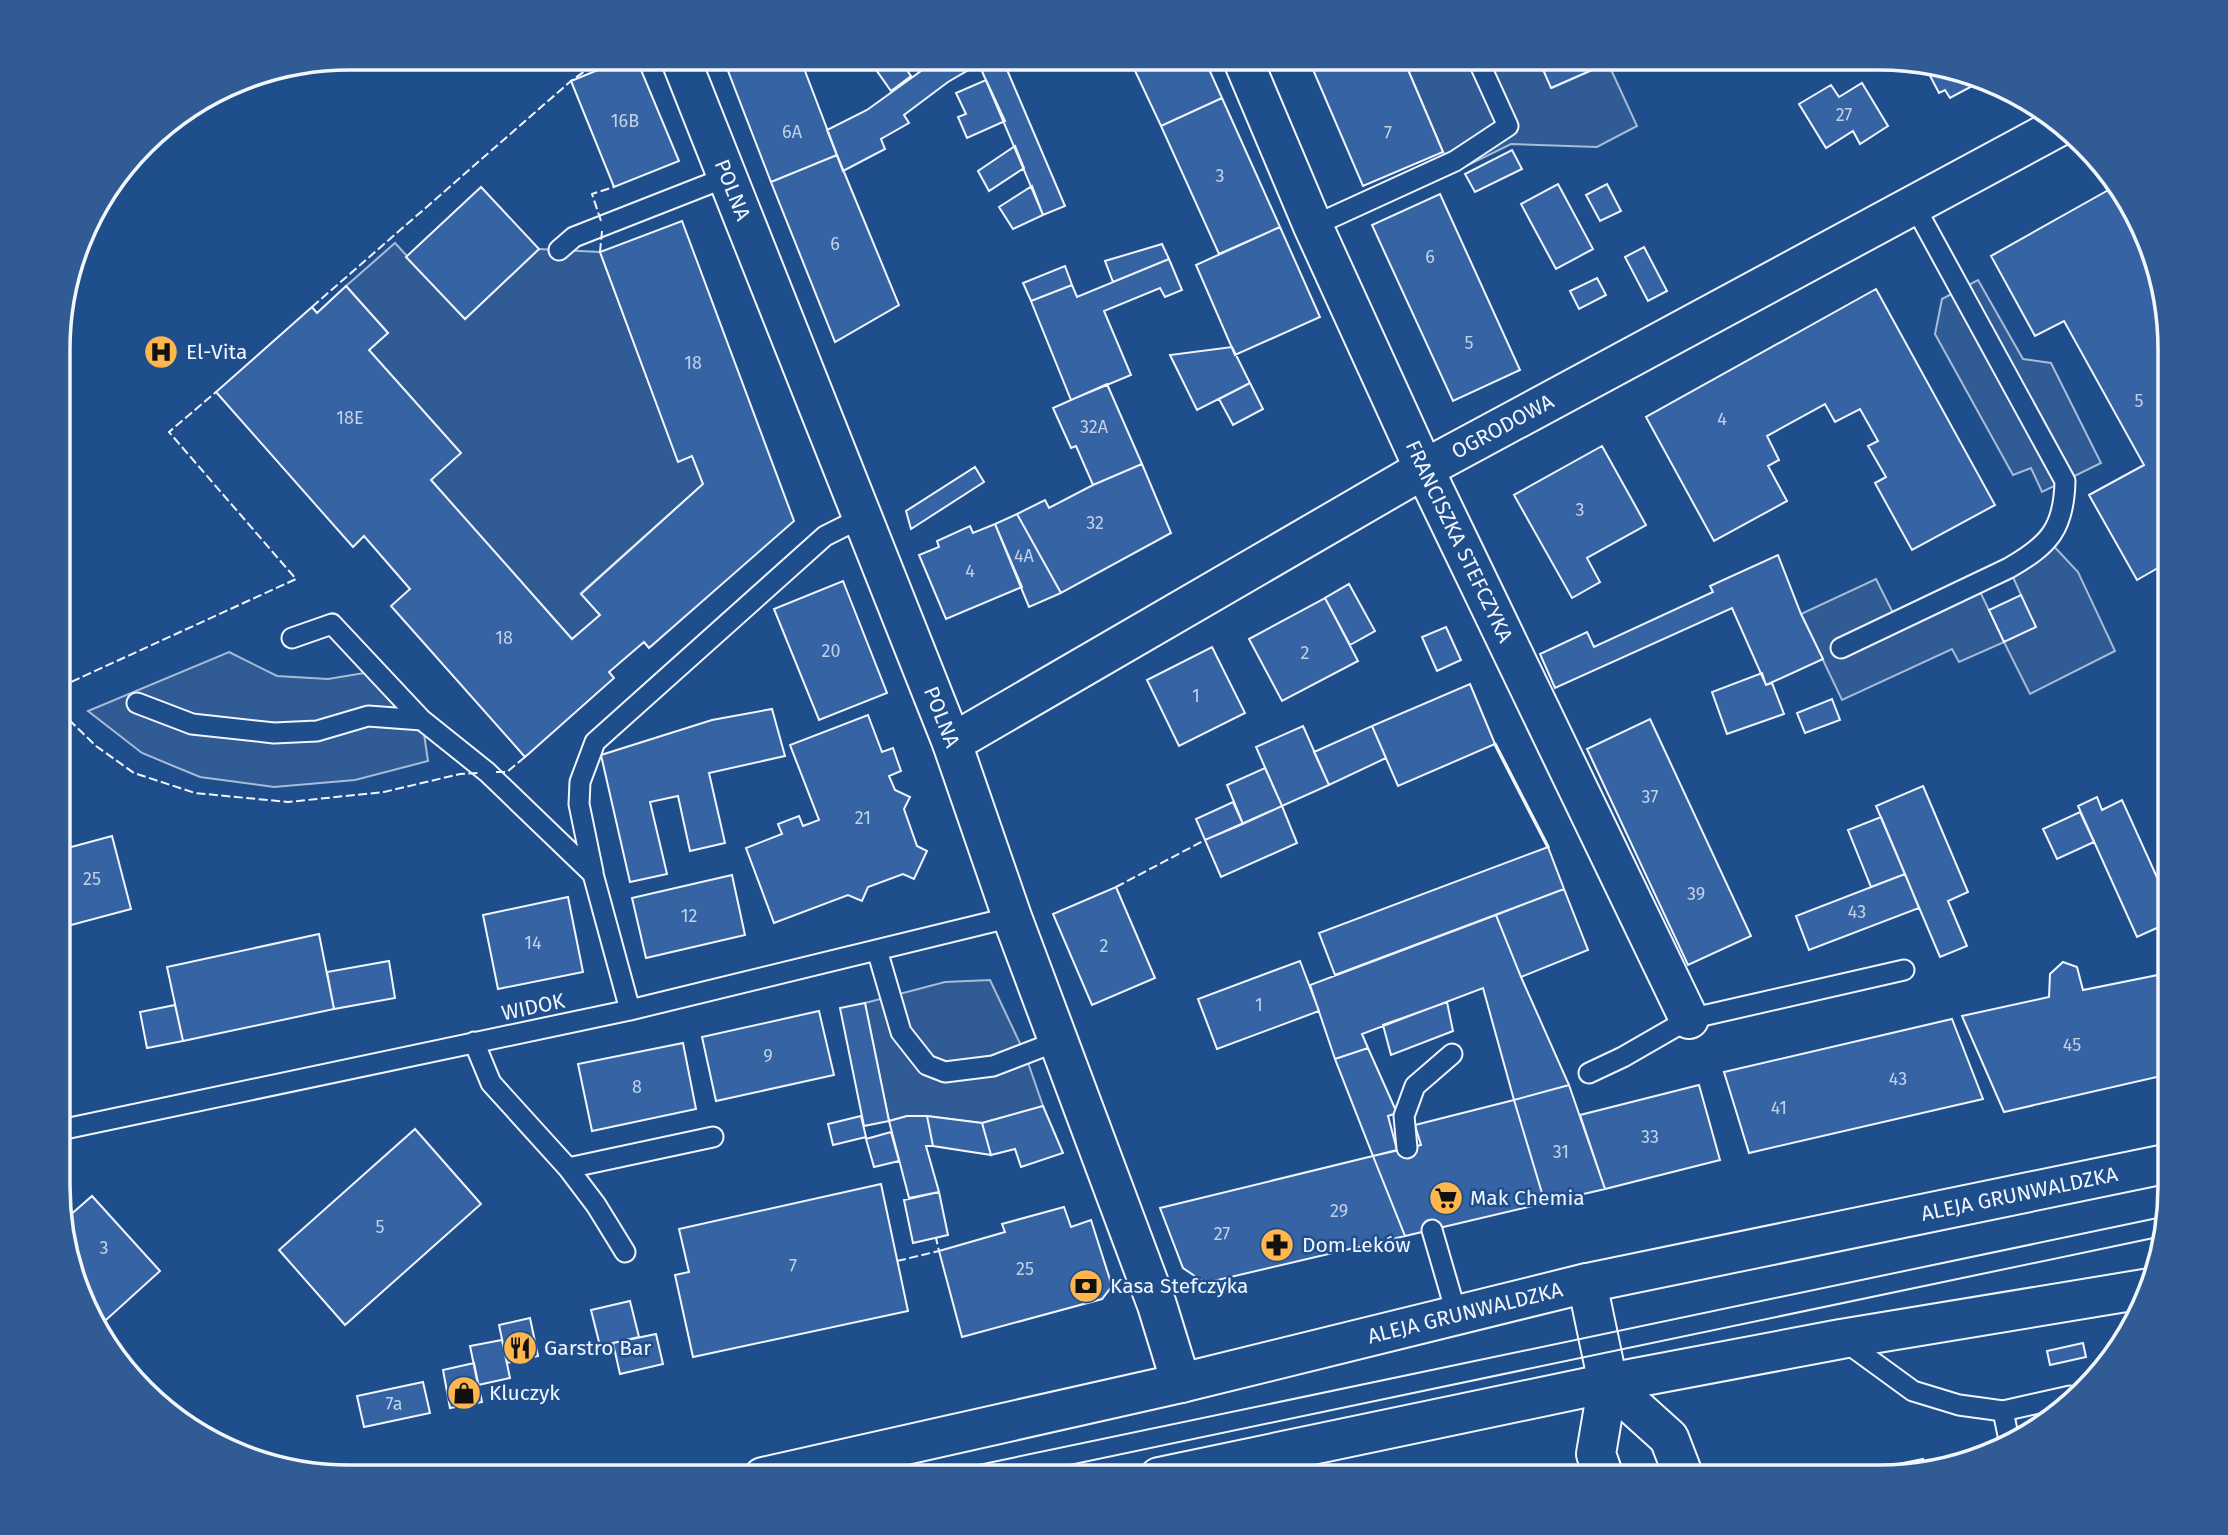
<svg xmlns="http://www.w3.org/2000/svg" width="2228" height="1535" viewBox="0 0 2228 1535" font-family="'Fira Sans',sans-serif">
	<rect width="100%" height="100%" fill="#1f4e8c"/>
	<path fill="#305b95" stroke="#a8bbd7" stroke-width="2" d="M1403,58H1538L1552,88L1608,63L1637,126L1597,147L1511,144L1452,173Z
		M395,243L465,319L539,249L600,252L678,461L692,456L703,484L581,593L600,615L572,639L431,480L369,350L388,333L346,286Z
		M1978,280L2023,359L2051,363L2101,463L2042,492L2031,468L2013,475L1935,334L1942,299Z
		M2048,540L2078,572L2115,651L2030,694L2004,642L1959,662L1952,649L1842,700L1801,614L1876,579L1897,621L1976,583L2004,642L2021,595L2009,568Z
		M229,652L277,676L328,679L376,671L422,720L428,761L355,780L274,787L200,777L142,753L88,711Z
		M990,980L1025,1054L1043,1106L982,1123L927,1116H907L889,1121L865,1003L945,982Z"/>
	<path fill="#3563a3" stroke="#f2f6ff" stroke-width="2" d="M627,58H636L679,161L614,187L571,81Z
		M723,58H800L837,155L771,182Z
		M882,58H898L911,76L891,91L872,64Z
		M939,58H1002L1065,206L1043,215L979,64L948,82L904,115L909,123L881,139L885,149L843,171L827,130L867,110Z
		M1129,58H1204L1222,98L1161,126Z
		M1308,58H1403L1443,152L1363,186Z
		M1538,58H1606L1608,63L1551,88Z
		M1931,65L1971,73L1976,84L1950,98L1945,90L1939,93L1926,68Z
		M986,80L1005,121L967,138L958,117L966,114L956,93Z
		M1862,83L1888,126L1860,144L1853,131L1826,148L1799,104L1831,85L1839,97Z
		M1222,98L1280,227L1219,254L1161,126Z
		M1015,146L1024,168L989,191L978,171Z
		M1512,150L1522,169L1475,192L1465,174Z
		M837,155L899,305L835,342L771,182Z
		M1558,184L1593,249L1556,269L1521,204Z
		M1607,184L1621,211L1600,221L1586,195Z
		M1032,186L1043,215L1013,229L999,207Z
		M2116,186L2131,204L2144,247L2112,188Z
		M481,187L539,249L465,319L406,257Z
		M2112,188L2144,247L2170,330V561L2137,580L2089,495L2144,465L2064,321L2035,336L1991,256Z
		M1440,194L1520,370L1453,401L1372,225Z
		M682,221L794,521L649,648L644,642L609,672L614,678L525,757L391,606L410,589L364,536L353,547L216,392L312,307L317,313L346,286L388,333L369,350L461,453L431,480L572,639L600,615L581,594L703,484L692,456L678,462L600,252Z
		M1280,227L1320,317L1235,355L1196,265Z
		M1162,244L1169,259L1113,282L1105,261Z
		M1644,247L1667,291L1648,301L1625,257Z
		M1169,259L1182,290L1165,297L1160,288L1104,311L1131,375L1071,400L1031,301L1072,285L1077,297Z
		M1065,266L1072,285L1031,301L1023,283Z
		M1597,278L1606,295L1579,309L1570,291Z
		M1876,289L1995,505L1912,550L1875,483L1886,477L1868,446L1878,441L1860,409L1835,422L1825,404L1767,436L1779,460L1768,466L1787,501L1714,541L1646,417Z
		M1232,347L1250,383L1197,410L1170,355Z
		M1250,383L1263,409L1233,425L1219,399Z
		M1107,384L1142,464L1093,485L1076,446L1071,448L1053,408Z
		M1602,446L1646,525L1587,558L1600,582L1572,598L1514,495Z
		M1142,464L1171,533L1061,593L1017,514L1045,500L1049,508L1093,485Z
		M975,467L984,482L911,529L906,511Z
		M1017,514L1061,593L1029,607L995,524Z
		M995,524L1022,587L946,619L919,555L939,547L937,541L970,526L973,533Z
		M1778,555L1801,614L1823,659L1766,685L1732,608L1555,688L1540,654L1587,632L1594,647L1713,592L1710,586Z
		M843,581L887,693L819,720L774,609Z
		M1349,584L1375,631L1350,645L1325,598Z
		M2021,595L2036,627L2004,642L1989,610Z
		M1325,598L1358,661L1282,701L1249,639Z
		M1446,627L1461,660L1437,671L1422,637Z
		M1212,647L1245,713L1179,746L1147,680Z
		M1762,673L1766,685L1772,683L1784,714L1727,734L1712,692Z
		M1470,684L1495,744L1398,786L1372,726Z
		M1832,699L1840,720L1805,733L1797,713Z
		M772,709L785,756L709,773L725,843L690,851L678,796L650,802L667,874L630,882L601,755L712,720Z
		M868,715L882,752L893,748L901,771L889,776L895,790L910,797L904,809L917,846L927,851L914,879L903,874L868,887L862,901L848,895L774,923L746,848L782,834L778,824L799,816L803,826L819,820L790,745Z
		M1650,719L1751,936L1688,965L1587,749Z
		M1303,726L1329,785L1282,806L1256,747Z
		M1372,726L1386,758L1329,785L1314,752Z
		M1265,768L1282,806L1243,824L1227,785Z
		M1923,786L1968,892L1948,901L1967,946L1940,957L1876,806Z
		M2097,797L2102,810L2122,800L2170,906V922L2137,937L2078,806Z
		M1233,802L1243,824L1205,840L1196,819Z
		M1282,806L1297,843L1221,877L1205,840Z
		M2080,812L2094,842L2057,859L2043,829Z
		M1881,817L1905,874L1871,887L1848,830Z
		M112,836L131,909L60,928V850Z
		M1548,847L1564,889L1335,975L1319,933Z
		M1905,874L1919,908L1809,950L1796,916Z
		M732,875L745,935L646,958L632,898Z
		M1116,887L1155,978L1092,1005L1053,914Z
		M1564,889L1588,950L1521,977L1496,915Z
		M568,897L583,972L498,989L483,915Z
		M1496,915L1521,977L1569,1085L1514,1100L1483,988L1362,1034L1368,1048L1335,1059L1310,985Z
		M319,934L334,1009L183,1041L167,967Z
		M389,961L395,998L334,1009L327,972Z
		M1300,961L1319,1011L1217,1049L1198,999Z
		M2063,962L2077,967L2083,990L2158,975L2170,1004V1074L2004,1112L1962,1016L2049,997L2050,974Z
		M1447,1002L1453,1031L1391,1055L1383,1025Z
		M865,1003L889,1121L864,1126L840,1008Z
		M175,1005L183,1041L147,1048L140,1012Z
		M819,1011L834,1075L716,1101L702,1037Z
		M1952,1019L1983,1099L1749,1153L1724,1072Z
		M683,1043L696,1109L592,1131L578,1064Z
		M1368,1048L1397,1113L1388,1116L1397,1150L1373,1156L1335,1059Z
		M1569,1085L1605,1189L1545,1203L1514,1100Z
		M1699,1085L1720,1160L1605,1189L1580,1115Z
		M1514,1100L1545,1203L1405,1236L1373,1156L1421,1145L1415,1125Z
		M1043,1106L1063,1153L1021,1167L1015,1149L991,1155L982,1123Z
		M861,1116L866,1137L833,1145L828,1124Z
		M907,1116H927L933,1146H926L939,1192L909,1198L889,1121Z
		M927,1116L982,1123L991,1155L933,1146Z
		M415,1129L481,1204L345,1325L279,1250Z
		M891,1132L899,1161L874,1167L866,1139Z
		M1373,1156L1405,1236L1205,1283L1183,1268L1160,1208Z
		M881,1184L908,1311L693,1357L675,1275L689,1272L679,1229Z
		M939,1192L948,1235L913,1243L904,1200Z
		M92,1196L160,1271L96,1329L60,1224Z
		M1064,1207L1071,1227L1091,1220L1112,1286L1102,1299L962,1337L939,1251L1005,1232L1002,1224Z
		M630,1301L639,1337L600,1346L591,1310Z
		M530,1318L538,1356L507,1363L499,1325Z
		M656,1334L663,1364L620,1374L613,1343Z
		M502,1340L510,1378L478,1385L470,1346Z
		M2083,1343L2086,1357L2050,1365L2047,1351Z
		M474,1363L482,1402L450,1408L443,1370Z
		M423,1382L430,1413L364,1427L357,1396Z
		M1923,1459L1925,1467L1879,1477H1834Z"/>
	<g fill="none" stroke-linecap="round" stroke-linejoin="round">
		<g stroke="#f2f6ff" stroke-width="23">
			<path id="lane" d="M1313,226L1455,161L1508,126L1477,58
				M559,250L574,237L727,177
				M292,638L332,624L422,720
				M1841,648L2009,568C2049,545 2064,529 2065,481L1914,205
				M137,703L192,724L274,733L317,731L368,716L422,720L487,772L593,874L630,1010
				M593,872L579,804L580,782L595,742L825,536L861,518
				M877,950L901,1032L927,1065L945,1072L993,1066L1058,1041
				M474,1042L491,1083L568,1168L713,1137
				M1589,1073L1623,1057L1689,1019L1904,970
				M60,1130L630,1010L1012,917
				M1407,1148L1404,1116L1415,1086L1452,1054
				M568,1168L596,1205L625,1252
				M1432,1230L1457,1316
				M1843,1340L1913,1391L1959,1405L2003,1411L2070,1396
				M2003,1411L2010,1445"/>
		</g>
		<g stroke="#f2f6ff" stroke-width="42">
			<g id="street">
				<path id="s1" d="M680,58L952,743L1012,917L1157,1305L1181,1383"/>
				<path id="s2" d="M1242,58L1313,226L1424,469L1689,1019"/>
				<path id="s3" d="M952,743L1424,469L2062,125"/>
			</g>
		</g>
		<g stroke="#f2f6ff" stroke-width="42">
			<g id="secondary">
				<path d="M1587,1283L1608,1383L1596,1454L1604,1477"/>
				<path d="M1608,1383L1669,1438L1684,1477"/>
				<path id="s4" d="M763,1477L1181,1383L1587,1283L2170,1163"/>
				<path d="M1159,1477L1608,1383L1841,1339L2150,1288"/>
			</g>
		</g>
		<use href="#lane" stroke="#1f4e8c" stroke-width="19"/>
		<use href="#street" stroke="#1f4e8c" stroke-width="38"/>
		<use href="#secondary" stroke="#1f4e8c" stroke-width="38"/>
		<path stroke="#f2f6ff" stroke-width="2" d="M921,1477L2167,1216
			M1012,1477L2163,1236"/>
		<path stroke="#f2f6ff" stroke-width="2" stroke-dasharray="9 3.5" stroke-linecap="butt" d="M601,221L592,194L614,187
			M600,252L602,231
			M312,307L571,81L603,58
			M60,687L296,579L169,432L216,392
			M60,711L96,746L134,773L195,793L288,802L384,792L460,774L479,773
			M496,772H507L525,757
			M1116,887L1205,840
			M897,1261L939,1251L936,1238"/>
		<path stroke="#f2f6ff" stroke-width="3.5" d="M1495,744L1548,847"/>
	</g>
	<defs>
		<g id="hospital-disc" transform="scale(1.75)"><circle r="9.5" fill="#ffb74d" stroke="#1f4e8c"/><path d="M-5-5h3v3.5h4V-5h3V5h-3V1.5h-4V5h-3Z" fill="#111"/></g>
		<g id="supermarket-disc" transform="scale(1.75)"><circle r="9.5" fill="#ffb74d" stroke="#1f4e8c"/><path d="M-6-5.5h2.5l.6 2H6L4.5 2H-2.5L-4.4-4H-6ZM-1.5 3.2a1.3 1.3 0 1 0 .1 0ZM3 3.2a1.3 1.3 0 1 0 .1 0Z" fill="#111"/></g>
		<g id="pharmacy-disc" transform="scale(1.75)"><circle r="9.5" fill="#ffb74d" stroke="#1f4e8c"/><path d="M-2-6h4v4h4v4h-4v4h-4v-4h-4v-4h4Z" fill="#111"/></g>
		<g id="bank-disc" transform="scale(1.75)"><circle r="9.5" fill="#ffb74d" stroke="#1f4e8c"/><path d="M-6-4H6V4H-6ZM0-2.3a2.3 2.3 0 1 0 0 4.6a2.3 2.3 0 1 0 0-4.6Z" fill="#111"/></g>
		<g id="restaurant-disc" transform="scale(1.75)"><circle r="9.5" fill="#ffb74d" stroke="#1f4e8c"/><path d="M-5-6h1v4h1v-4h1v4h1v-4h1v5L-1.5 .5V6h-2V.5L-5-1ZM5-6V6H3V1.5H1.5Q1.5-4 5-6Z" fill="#111"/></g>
		<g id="shop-disc" transform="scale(1.75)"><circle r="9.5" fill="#ffb74d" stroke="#1f4e8c"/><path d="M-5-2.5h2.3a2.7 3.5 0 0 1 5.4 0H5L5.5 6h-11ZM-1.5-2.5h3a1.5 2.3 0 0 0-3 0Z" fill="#111"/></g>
	</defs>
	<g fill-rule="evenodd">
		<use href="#hospital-disc" x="161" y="352"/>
		<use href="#supermarket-disc" x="1446" y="1198"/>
		<use href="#pharmacy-disc" x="1277" y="1245"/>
		<use href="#bank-disc" x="1086" y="1286"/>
		<use href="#restaurant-disc" x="520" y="1348"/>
		<use href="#shop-disc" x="464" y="1393"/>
	</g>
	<g text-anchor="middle" stroke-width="5" stroke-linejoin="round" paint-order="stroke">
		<g font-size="18" fill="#c3d1e8">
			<text x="1844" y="121">27</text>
			<text x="625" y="127">16B</text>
			<text x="792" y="138">6A</text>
			<text x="1388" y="139">7</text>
			<text x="1220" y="182">3</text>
			<text x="835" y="250">6</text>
			<text x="1430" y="263">6</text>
			<text x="1469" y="349">5</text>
			<text x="693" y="369">18</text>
			<text x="2139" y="407">5</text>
			<text x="350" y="424">18E</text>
			<text x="1722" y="425">4</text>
			<text x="1094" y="433">32A</text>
			<text x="1580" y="516">3</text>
			<text x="1095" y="529">32</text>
			<text x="1024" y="562">4A</text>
			<text x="970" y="577">4</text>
			<text x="504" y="644">18</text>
			<text x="831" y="657">20</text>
			<text x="1305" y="659">2</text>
			<text x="1196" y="702">1</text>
			<text x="1650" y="803">37</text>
			<text x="863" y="824">21</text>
			<text x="92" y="885">25</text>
			<text x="1696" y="900">39</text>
			<text x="1857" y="918">43</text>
			<text x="689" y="922">12</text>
			<text x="533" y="949">14</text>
			<text x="1104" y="952">2</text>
			<text x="1259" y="1011">1</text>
			<text x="2072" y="1051">45</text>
			<text x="768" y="1062">9</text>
			<text x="1898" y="1085">43</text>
			<text x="637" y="1093">8</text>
			<text x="1779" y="1114">41</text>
			<text x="1650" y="1143">33</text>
			<text x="1561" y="1158">31</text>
			<text x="1339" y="1217">29</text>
			<text x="380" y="1233">5</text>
			<text x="1222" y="1240">27</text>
			<text x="104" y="1254">3</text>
			<text x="793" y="1272">7</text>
			<text x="1025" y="1275">25</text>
			<text x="394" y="1410">7a</text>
		</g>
		<g font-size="21" fill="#f2f6ff" stroke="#1f4e8c">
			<text dy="7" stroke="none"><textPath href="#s1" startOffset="142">POLNA</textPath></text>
			<text dy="7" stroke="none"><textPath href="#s3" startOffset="635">OGRODOWA</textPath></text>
			<text dy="7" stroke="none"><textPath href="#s2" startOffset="530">FRANCISZKA STEFCZYKA</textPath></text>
			<text dy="7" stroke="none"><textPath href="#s1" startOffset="709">POLNA</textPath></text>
			<text transform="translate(533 1007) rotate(-12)" y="7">WIDOK</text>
			<text dy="7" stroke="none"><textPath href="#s4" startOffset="1288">ALEJA GRUNWALDZKA</textPath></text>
			<text dy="7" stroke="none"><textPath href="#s4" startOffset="721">ALEJA GRUNWALDZKA</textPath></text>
		</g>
		<g font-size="21" fill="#f2f6ff" stroke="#1f4e8c" text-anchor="start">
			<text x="186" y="359">El-Vita</text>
			<text x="1470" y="1205">Mak Chemia</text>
			<text x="1302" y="1252">Dom Leków</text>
			<text x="1110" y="1293">Kasa Stefczyka</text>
			<text x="544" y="1355">Garstro Bar</text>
			<text x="489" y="1400">Kluczyk</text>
		</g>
	</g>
	<path d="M0 0H2228V1535H0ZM349 70H1879A279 279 0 0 1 2158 349V1186A279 279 0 0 1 1879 1465H349A279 279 0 0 1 70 1186V349A279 279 0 0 1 349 70Z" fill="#305b95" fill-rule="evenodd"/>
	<path fill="none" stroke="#f2f6ff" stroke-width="3.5" d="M349 70H1879A279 279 0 0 1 2158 349V1186A279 279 0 0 1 1879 1465H349A279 279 0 0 1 70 1186V349A279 279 0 0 1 349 70Z"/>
</svg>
